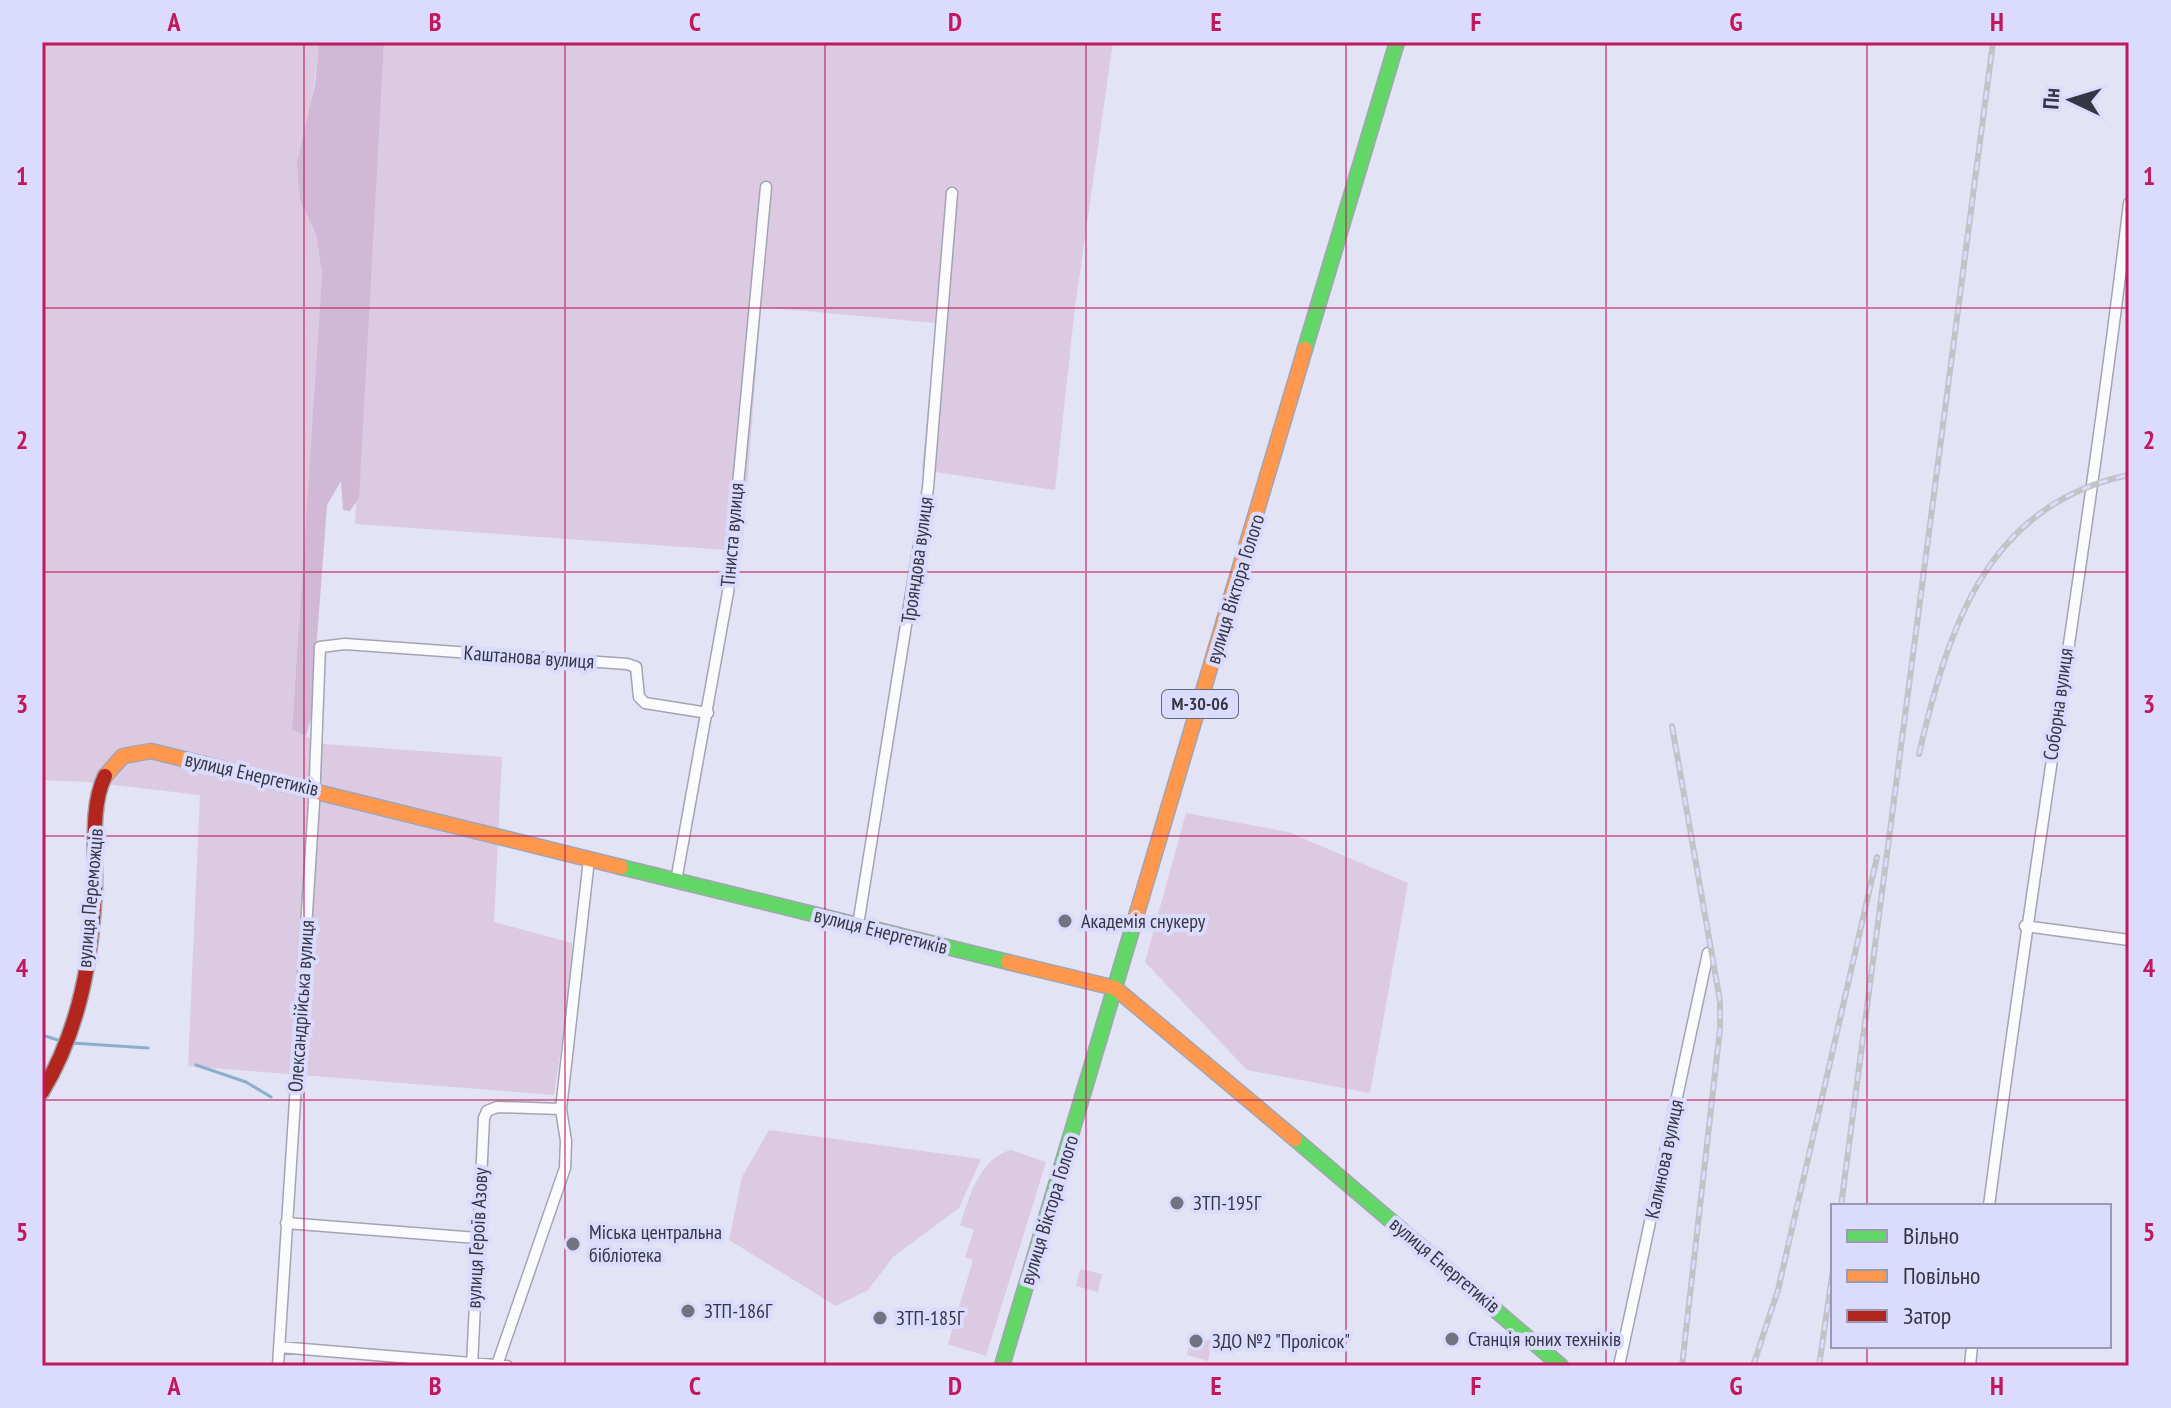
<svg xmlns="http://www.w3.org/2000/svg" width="2171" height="1408" viewBox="0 0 2171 1408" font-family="'PT Sans Narrow',sans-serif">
	<rect width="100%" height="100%" fill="#e2e3f5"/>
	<path fill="#dbcae1" d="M42,42H319L300,200L316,234L322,274L292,730L324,744L502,757L494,922L572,943L571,978L554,1095L188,1066L200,795L88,782L42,780Z
		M384,42H1113L1075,307L1055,490L922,470L936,323L761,307L742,551L355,524Z
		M1186,813L1288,832L1408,883L1370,1093L1247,1070L1145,962Z
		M769,1130L981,1159L959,1208L893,1257L868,1290L836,1306L729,1240L742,1177Z
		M1011,1150L1046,1162L986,1356L948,1344L973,1260L965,1257L974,1230L960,1225C969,1198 980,1157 1011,1150Z
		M1080,1269L1102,1274L1098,1292L1076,1286Z
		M1191,1337L1212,1341L1208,1361L1187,1355Z"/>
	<path fill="#d0b8d6" d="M319,42H384L359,498L350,511L343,510L341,481L327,505L311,718L306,736L292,730L322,274L316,234L300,200L297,163L315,85Z"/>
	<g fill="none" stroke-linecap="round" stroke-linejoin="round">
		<path stroke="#8aafcd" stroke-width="3" d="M42,1035L61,1041
			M72,1043L148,1048
			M196,1065L246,1082L271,1097"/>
		<g stroke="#a3a4b2" stroke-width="13">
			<path id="street" d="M676,881L728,592L766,187
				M858,925L928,488L952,193
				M2025,926L2129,940
				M1989,1206C2032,871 2089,538 2129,203
				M286,1223L477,1238
				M279,1347L507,1366
				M497,1365L565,1168L566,1141L561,1109L589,859
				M278,1366L314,803L320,647L345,644L627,664L636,667L639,697L645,703L708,713
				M472,1366L484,1118L487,1111L497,1107L561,1109
				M1619,1366L1708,953
				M1970,1366L1972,1346"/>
		</g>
		<g stroke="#a3a4b2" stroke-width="17">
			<path id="fast" d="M1305,349L1397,42
				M621,867L1008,962
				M1295,1139L1561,1366
				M1002,1366L1137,913"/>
		</g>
		<g stroke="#a3a4b2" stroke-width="17">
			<path id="slow" d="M105,776L123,756L151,751L621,867
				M1137,913L1305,349
				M1008,962L1115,988L1295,1139"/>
		</g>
		<g stroke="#a3a4b2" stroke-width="17">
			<path id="jam" d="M42,1092C80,1029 92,958 95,886C96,852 90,806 105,776"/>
		</g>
		<use href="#street" stroke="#fbfbfe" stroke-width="10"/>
		<use href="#fast" stroke="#63d668" stroke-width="14"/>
		<use href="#slow" stroke="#ff974d" stroke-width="14"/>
		<use href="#jam" stroke="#b3261e" stroke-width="14"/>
		<g stroke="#c2c2c7" stroke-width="6">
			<path id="rail" d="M1672,726L1720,1001V1029L1682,1366
				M1919,754C1948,629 1986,504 2129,475
				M1841,1206L1993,42
				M1753,1366L1778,1290L1877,857
				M1819,1366L1833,1269"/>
		</g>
		<use href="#rail" stroke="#dadbfd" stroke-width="3" stroke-dasharray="9" stroke-linecap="butt"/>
	</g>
	<path fill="none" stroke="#c2185b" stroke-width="2" stroke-opacity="0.55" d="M304,42V1366M565,42V1366M825,42V1366M1086,42V1366M1346,42V1366M1606,42V1366M1867,42V1206M42,308H2129M42,572H2129M42,836H2129M42,1100H2129M1867,1346V1366"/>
	<g fill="#727381" stroke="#dadbfd" stroke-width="3">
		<circle cx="1065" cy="921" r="8"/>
		<circle cx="1177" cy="1203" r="8"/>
		<circle cx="573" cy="1244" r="8"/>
		<circle cx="688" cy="1311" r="8"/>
		<circle cx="880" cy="1318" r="8"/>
		<circle cx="1452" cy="1339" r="8"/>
		<circle cx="1196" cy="1341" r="8"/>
	</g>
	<g text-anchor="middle" stroke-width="8" stroke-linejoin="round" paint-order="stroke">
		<rect fill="#dadbfd" stroke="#66687b" stroke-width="2" x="1162" y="690" width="76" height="28" rx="6"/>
		<g font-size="18" font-weight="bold" fill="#353643">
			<text x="1200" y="710">М-30-06</text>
		</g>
		<g font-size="20" fill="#353643" stroke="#dadbfd">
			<text transform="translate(732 535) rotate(-85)" y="7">Тіниста вулиця</text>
			<text transform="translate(917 560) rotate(-82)" y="7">Трояндова вулиця</text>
			<text transform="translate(1235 589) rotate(-73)" y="7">вулиця Віктора Голого</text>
			<text transform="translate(529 657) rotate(4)" y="7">Каштанова вулиця</text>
			<text transform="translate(2058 704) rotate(-82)" y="7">Соборна вулиця</text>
			<text transform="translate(252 774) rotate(13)" y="7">вулиця Енергетиків</text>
			<text transform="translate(90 898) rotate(-85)" y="7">вулиця Переможців</text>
			<text transform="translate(881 931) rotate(14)" y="7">вулиця Енергетиків</text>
			<text transform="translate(301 1006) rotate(-86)" y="7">Олександрійська вулиця</text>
			<text transform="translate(1664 1159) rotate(-78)" y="7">Калинова вулиця</text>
			<text transform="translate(1049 1210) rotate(-73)" y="7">вулиця Віктора Голого</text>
			<text transform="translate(477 1238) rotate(-87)" y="7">вулиця Героїв Азову</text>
			<text transform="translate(1445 1265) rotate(40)" y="7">вулиця Енергетиків</text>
		</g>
		<g font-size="20" fill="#353643" stroke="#dadbfd" text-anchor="start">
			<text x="1081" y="928">Академія снукеру</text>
			<text x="1193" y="1210">ЗТП-195Г</text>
			<text x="589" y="1239">Міська центральна<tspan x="589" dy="23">бібліотека</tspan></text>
			<text x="704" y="1318">ЗТП-186Г</text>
			<text x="896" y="1325">ЗТП-185Г</text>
			<text x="1468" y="1346">Станція юних техніків</text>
			<text x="1212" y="1348">ЗДО №2 "Пролісок"</text>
		</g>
	</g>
	<rect width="2171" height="1408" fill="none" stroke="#dadbfd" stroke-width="88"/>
	<rect x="1831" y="1204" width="280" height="144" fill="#dadbfd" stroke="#9899b3" stroke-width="2"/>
	<rect x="1847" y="1230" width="40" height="12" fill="#63d668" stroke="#9899b3" stroke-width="2"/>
	<text x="1903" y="1244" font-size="24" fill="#353643">Вільно</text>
	<rect x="1847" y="1270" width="40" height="12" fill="#ff974d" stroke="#9899b3" stroke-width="2"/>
	<text x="1903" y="1284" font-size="24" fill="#353643">Повільно</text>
	<rect x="1847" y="1310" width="40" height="12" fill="#b3261e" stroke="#9899b3" stroke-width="2"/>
	<text x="1903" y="1324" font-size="24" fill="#353643">Затор</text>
	<g transform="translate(2071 100) rotate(274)" stroke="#dadbfd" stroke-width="6" paint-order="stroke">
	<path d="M0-6L14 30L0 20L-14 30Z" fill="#353643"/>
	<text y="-12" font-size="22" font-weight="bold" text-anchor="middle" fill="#353643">Пн</text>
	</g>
	<rect x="44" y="44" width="2083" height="1320" fill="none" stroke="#c2185b" stroke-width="3"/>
	<g font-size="26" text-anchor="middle" font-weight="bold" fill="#c2185b">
		<text x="174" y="31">A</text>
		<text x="435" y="31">B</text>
		<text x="695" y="31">C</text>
		<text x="955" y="31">D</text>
		<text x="1216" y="31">E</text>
		<text x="1476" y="31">F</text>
		<text x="1736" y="31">G</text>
		<text x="1997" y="31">H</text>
		<text x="22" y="185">1</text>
		<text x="2149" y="185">1</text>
		<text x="22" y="449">2</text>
		<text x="2149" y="449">2</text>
		<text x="22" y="713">3</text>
		<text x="2149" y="713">3</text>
		<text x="22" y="977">4</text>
		<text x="2149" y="977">4</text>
		<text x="22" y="1241">5</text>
		<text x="2149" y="1241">5</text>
		<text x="174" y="1395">A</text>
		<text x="435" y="1395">B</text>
		<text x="695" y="1395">C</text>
		<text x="955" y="1395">D</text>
		<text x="1216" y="1395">E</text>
		<text x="1476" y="1395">F</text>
		<text x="1736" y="1395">G</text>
		<text x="1997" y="1395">H</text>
	</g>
</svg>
